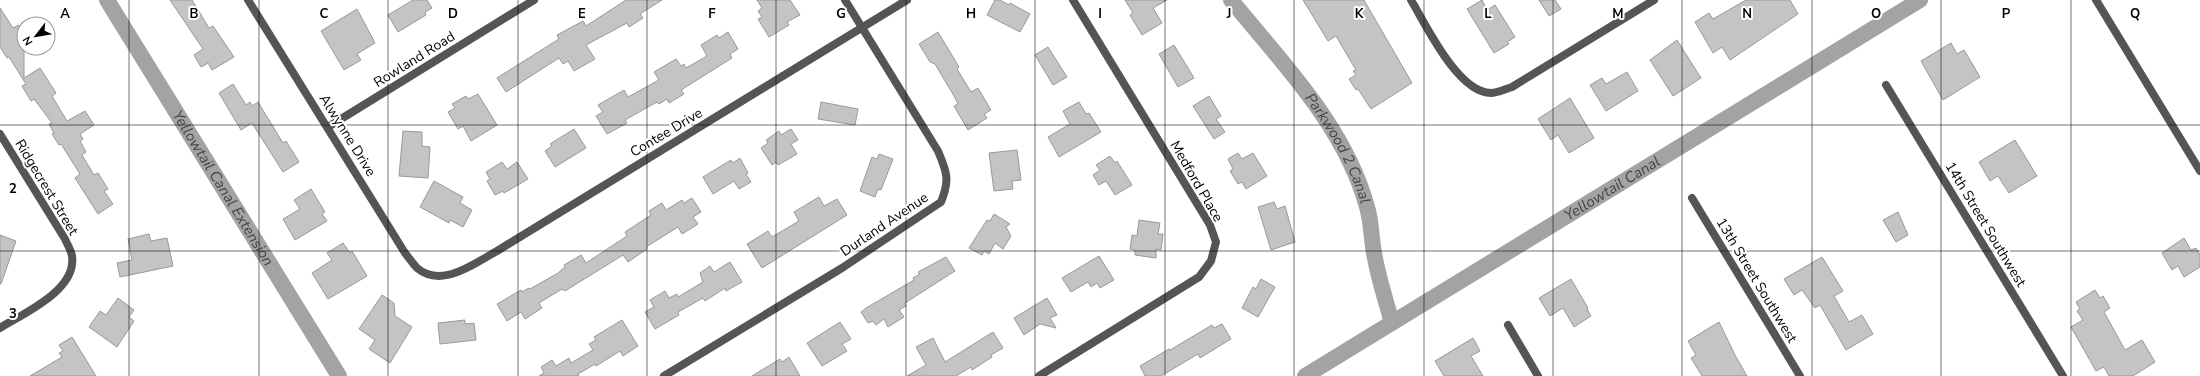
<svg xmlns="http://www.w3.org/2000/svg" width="2200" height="376" viewBox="0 0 2200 376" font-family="'Nunito Sans',sans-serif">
	<rect width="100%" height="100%" fill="#fff"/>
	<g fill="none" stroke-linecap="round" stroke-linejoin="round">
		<g stroke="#a3a3a3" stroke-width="16">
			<path id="s1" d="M107,0L339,376"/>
			<path id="s2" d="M1231,0C1282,63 1345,126 1367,207C1372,223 1371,241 1375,258C1379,280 1386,301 1392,323"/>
			<path id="s3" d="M1305,376L1920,0"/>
		</g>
	</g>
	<path fill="#c4c4c4" stroke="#999" d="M170,0H192L209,28L213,26L234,57L212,70L208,63L201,67L194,55L203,49Z
		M413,0H427L432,8L425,12L426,15L398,32L388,15Z
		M626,0H662L640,14L643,18L629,27L627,23L586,45L595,59L574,71L568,61L563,64L559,58L506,92L497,78L559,39L557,35L583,21L586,26Z
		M757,0H790L800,15L787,22L789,25L769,37L758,19L762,17L758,11L762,8Z
		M995,0H1000L1009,5L1010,3L1030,14L1020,32L987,15Z
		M1125,0H1167L1153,8L1162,23L1142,35L1130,15L1133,13Z
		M1303,0H1364L1412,83L1371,109L1358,89L1356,90L1349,79L1356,75L1353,71L1356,70L1336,36L1328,41Z
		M1482,0L1487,10L1495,5L1515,37L1507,42L1509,44L1494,53L1467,9Z
		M1539,0H1555L1561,9L1549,16Z
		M1746,0H1790L1798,14L1730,60L1722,47L1713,53L1695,22L1709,13L1713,19Z
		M0,8L13,28L19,25L24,33V78L40,68L56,93L52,96L67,121L85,111L94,125L80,134L83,139L80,141L86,152L82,155L94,175L98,173L108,189L104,191L113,204L98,214L75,178L80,174L61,144L59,145L52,134L54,133L49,124L52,123L34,99L31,101L22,86L26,84L9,57L7,58L0,47Z
		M357,9L375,43L357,54L361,60L344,70L321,31Z
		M728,32L738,49L730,54L732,58L681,90L684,94L669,103L667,99L659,104L657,102L625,120L627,123L607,134L596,116L603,112L598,105L624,90L628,97L659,80L654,72L676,59L681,66L684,64L686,68L707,56L701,45L717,35L719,38Z
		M938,32L959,67L957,69L971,92L978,88L991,110L984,114L987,118L968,130L954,106L958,104L954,96L935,64L930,62L919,44Z
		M1677,40L1701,78L1673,96L1650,60Z
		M1951,43L1957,54L1964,50L1980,77L1943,100L1921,61Z
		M1174,45L1194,78L1178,87L1159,54Z
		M1048,47L1067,77L1053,85L1035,55Z
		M1627,72L1638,91L1606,111L1590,85L1602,78L1606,84Z
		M233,84L246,105L250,102L252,106L258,102L283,143L286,141L299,162L283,172L252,123L241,130L219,93Z
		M478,94L497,125L471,141L463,126L458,129L448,112L455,108L452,104L466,96L468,99Z
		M1209,96L1221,116L1216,119L1225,132L1214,139L1193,106Z
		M1570,98L1594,138L1569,153L1558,135L1551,140L1538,119Z
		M821,102L858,109L855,125L818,119Z
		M1079,102L1086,114L1089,113L1101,132L1059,157L1048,137L1070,124L1063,111Z
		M574,129L586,148L555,167L545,151L552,146L550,144Z
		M791,129L798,140L791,144L797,154L778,165L776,162L772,165L761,148L768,143L766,140L779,131L781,135Z
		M403,131L422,132V146L430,147L428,178L399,176Z
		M2015,140L2037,176L2009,193L1998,176L1990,181L1979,162Z
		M1017,150L1021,180L1012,181L1013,189L994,191L989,153Z
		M1238,153L1242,159L1253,153L1267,176L1246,189L1242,182L1238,184L1230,171L1233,169L1228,159Z
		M879,154L893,159L881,190L878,189L875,197L860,191L872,157L877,159Z
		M1110,156L1115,163L1117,161L1132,185L1115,195L1106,181L1099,185L1093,175L1100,170L1096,165Z
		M740,158L748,173L746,174L751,182L739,189L734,181L713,194L703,177L731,160L733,163Z
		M502,162L507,169L517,162L528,179L504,193L503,191L495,195L487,181L490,179L486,172Z
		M434,181L463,197L460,203L472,210L463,227L450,220L449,223L420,207Z
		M311,189L325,212L322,214L327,221L295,240L283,219L300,209L294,200Z
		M819,197L824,206L837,199L847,215L762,268L747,244L768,231L772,237L799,221L794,212Z
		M692,198L701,212L693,217L698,224L682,234L678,227L646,247L647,249L628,262L623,255L565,291L562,289L539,303L542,308L525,319L521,312L507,321L497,304L521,290L522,292L529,288L530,289L558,273L565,267L564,265L581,255L586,263L627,236L625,232L651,215L649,211L662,203L666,210L682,200L684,203Z
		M1274,202L1277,209L1285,206L1295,242L1271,250L1258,207Z
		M1898,212L1908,235L1896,242L1883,220Z
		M994,214L1010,224L1006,227L1011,236L1003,249L995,243L989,254L984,251L982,255L969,248L987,220L990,221Z
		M1139,220L1160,223L1158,234H1163L1161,250L1156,249V258L1135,255V250L1130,249L1132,235L1137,236Z
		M149,234L151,241L167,238L173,266L120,277L117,263L132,260L128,239Z
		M0,235L16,241L1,284H0Z
		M2184,238L2191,250L2196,248L2200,255V267L2184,277L2178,266L2172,270L2162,253Z
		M343,243L350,253L352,251L367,276L328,299L312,273L332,260L327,253Z
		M1099,256L1114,280L1100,288L1097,283L1091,287L1088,282L1071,292L1062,278Z
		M946,257L955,271L905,303L906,306L899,310L904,317L888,327L884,319L876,325L873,321L868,323L861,312L866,308L914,280L913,278L920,274L918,272Z
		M1822,257L1843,291L1834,296L1849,322L1862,315L1873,334L1846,350L1820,305L1815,308L1802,290L1794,295L1784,279Z
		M730,262L742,282L726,291L725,288L705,301L703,298L678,312L679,315L655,329L645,312L654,307L650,300L665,291L669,298L677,294L678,297L703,282L700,273L710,266L714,272Z
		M1261,279L1275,287L1258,317L1242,308L1253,287L1256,289Z
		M1571,279L1588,308L1587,309L1591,316L1574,327L1563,308L1550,316L1539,298Z
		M2095,290L2100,298L2103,296L2110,308L2104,312L2125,350L2142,340L2155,362L2133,376H2109L2104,367L2096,371L2071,327L2083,320L2077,311L2080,309L2076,302Z
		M382,295L394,303L395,316L412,327L390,363L369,349L375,340L359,329Z
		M118,298L134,310L129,317L134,321L117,347L89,327L100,311L106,315Z
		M1047,298L1057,315L1050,318L1056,328L1040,324L1024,335L1014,318Z
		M465,320V324L474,323L476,340L440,344L438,323Z
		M622,320L638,346L623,356L620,351L596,366L595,364L578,374L579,376H539L544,373L541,367L552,360L556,366L569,358L571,363L593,350L589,344L596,340L594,337Z
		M840,322L851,339L842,344L847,351L822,366L807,343Z
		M1719,322L1735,355L1747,376H1702L1691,358L1696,355L1688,341Z
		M1222,324L1231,339L1200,358L1198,354L1161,376H1145L1140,366L1169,349L1170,350L1212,325L1214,328Z
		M993,332L1003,348L991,355L992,357L972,370L971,367L956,376H907L926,365L916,347L933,338L945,362Z
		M72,337L96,376H30L62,357L59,353L63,351L59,345Z
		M1473,338L1480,351L1471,356L1483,376H1444L1435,361Z
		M789,357L800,376H752L780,359L782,362Z"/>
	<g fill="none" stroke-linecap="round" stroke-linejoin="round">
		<path stroke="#555" stroke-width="8" d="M248,0L405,253C409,258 413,264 417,268C442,289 475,263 497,251L907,0
			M1411,0C1426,25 1458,93 1491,93C1497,93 1505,89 1512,87L1654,0
			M2096,0L2200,171
			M1886,85L2063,376
			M328,127L534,0
			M0,134L65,239C67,244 71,250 72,256C77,290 24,313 0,328
			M1692,198L1800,376
			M1508,325L1538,376
			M664,376L842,268L941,202C950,180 947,172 938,151L845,0
			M1039,376L1199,277L1211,261L1216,242L1210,225L1073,0"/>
	</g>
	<path fill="none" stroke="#000" stroke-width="1" stroke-opacity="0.55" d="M129,0V376M259,0V376M388,0V376M518,0V376M647,0V376M776,0V376M906,0V376M1035,0V376M1165,0V376M1294,0V376M1424,0V376M1553,0V376M1682,0V376M1812,0V376M1941,0V376M2071,0V376M0,125H2200M0,251H2200"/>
	<g text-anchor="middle" stroke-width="4" stroke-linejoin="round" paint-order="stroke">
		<g font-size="14" fill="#000" stroke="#fff">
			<text transform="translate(414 59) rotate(-32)" y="5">Rowland Road</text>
			<text transform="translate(666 132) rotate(-31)" y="5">Contee Drive</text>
			<text transform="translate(348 135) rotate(58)" y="5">Alwynne Drive</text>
			<text transform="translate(1197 181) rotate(60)" y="5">Medford Place</text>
			<text transform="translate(47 187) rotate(59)" y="5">Ridgecrest Street</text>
			<text transform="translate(884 224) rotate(-34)" y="5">Durland Avenue</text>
			<text transform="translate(1986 224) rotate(59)" y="5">14th Street Southwest</text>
			<text transform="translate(1757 280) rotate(59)" y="5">13th Street Southwest</text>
		</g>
		<g font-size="15" font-style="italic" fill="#444" stroke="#fff">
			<text dy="5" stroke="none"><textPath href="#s2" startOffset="184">Parkwood 2 Canal</textPath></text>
			<text dy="5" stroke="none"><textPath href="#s1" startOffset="221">Yellowtail Canal Extension</textPath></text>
			<text dy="5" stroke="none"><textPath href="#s3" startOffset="360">Yellowtail Canal</textPath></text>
		</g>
	</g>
	<g font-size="13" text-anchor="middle" font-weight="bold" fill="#000" stroke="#fff" stroke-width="4" stroke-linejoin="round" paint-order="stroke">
		<text x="65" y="18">A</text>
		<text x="194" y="18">B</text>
		<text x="324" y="18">C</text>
		<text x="453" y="18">D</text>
		<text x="582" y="18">E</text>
		<text x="712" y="18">F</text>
		<text x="841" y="18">G</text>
		<text x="971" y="18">H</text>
		<text x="1100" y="18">I</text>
		<text x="1229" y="18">J</text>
		<text x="1359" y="18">K</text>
		<text x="1488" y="18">L</text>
		<text x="1618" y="18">M</text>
		<text x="1747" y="18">N</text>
		<text x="1876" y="18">O</text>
		<text x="2006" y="18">P</text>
		<text x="2135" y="18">Q</text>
		<text x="13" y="193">2</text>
		<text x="13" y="318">3</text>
	</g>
	<g transform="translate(36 36) rotate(239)"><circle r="19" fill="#ffffff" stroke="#999999"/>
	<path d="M0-3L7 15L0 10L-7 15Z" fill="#000000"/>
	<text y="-6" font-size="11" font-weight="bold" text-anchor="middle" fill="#000000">N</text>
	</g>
</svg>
